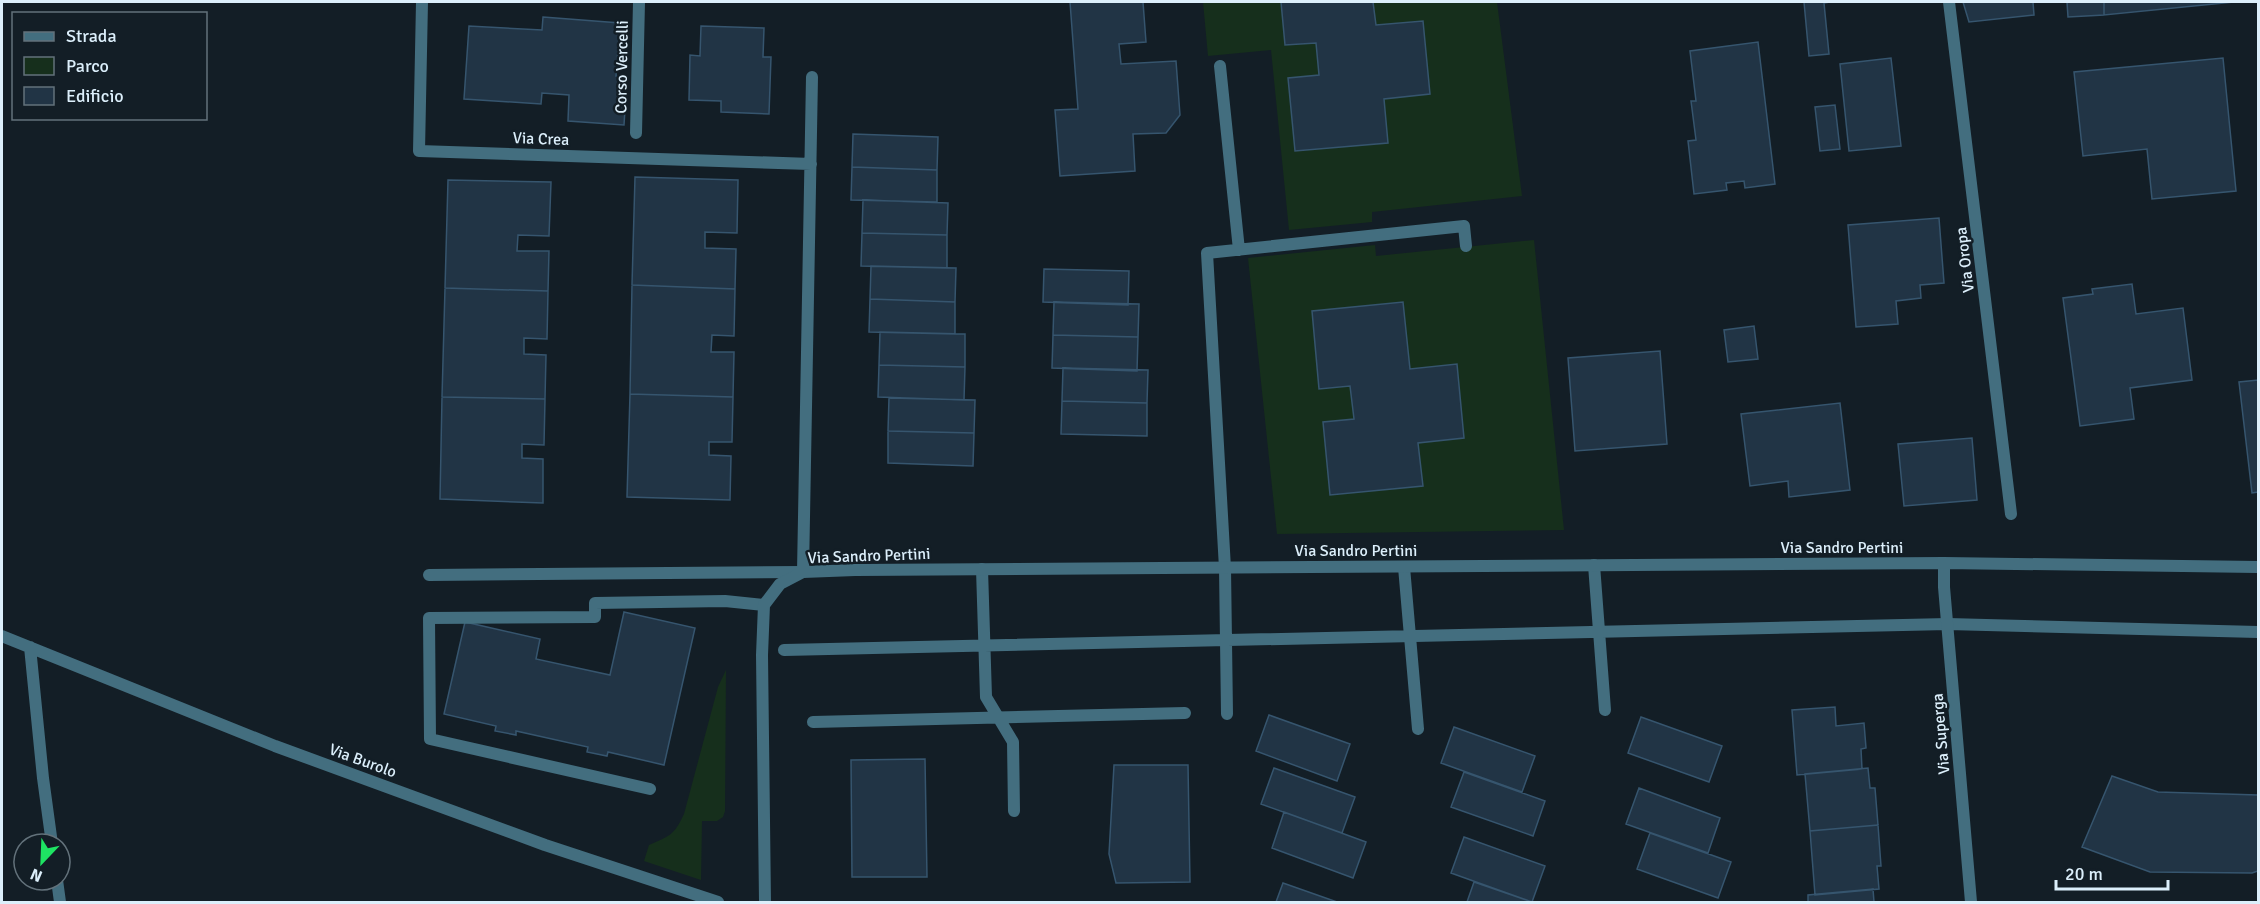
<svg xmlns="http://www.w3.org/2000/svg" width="2260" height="904" viewBox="0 0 2260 904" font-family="Signika,sans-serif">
	<rect width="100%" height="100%" fill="#131e26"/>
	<path fill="#162f1c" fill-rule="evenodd" d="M1203,2H1281L1285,45L1316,43L1319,75L1295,151L1387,143L1384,99L1430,94L1422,21L1376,25L1373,2H1497L1522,196L1372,212V222L1289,230L1271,50L1208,56Z
		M1534,240L1564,530L1277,534L1248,258L1375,245L1376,256ZM1403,302L1410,369L1457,365L1464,438L1418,443L1422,486L1330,495L1323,422L1354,419L1350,386L1319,389L1312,311Z
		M726,670L725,811L723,817L717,821H702L701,880L644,861L649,845C669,836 674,836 684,814L718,687Z"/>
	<path fill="#213445" stroke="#36556e" stroke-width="1.5" d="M1070,2H1143L1146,42L1119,44L1121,64L1176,61L1180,115L1166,133L1133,134L1135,171L1060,176L1055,110L1078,109Z
		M1281,2H1373L1376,25L1423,21L1430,94L1384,99L1388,143L1295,151L1288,78L1319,75L1316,43L1285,45Z
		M1804,2H1830L1824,3L1829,54L1809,56Z
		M1963,2H2033L2034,15L1969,22Z
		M2067,2H2104V15L2068,17Z
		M2104,2H2234L2104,15Z
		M543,17L620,23L616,76L627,77L624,125L568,121L569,95L542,93L541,104L464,99L469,26L542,30Z
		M701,26L764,28L763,57H771L769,114L721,112V101L689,100L690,55L700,56Z
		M1758,42L1775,184L1745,188L1744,181L1726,183L1727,190L1694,194L1688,141L1696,140L1691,101H1696L1690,51Z
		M1891,58L1901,146L1849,151L1840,64Z
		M2223,58L2236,191L2152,199L2147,149L2083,156L2074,72Z
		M1835,105L1840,149L1820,151L1815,107Z
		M853,134L938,137L937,170L852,167Z
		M852,167L937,170V202L851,200Z
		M635,177L738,180L737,233L705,232V248L736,249L735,289L632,285Z
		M448,180L551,182L549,236L518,235L517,251H549L548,291L445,288Z
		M863,200L948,203L947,235L862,233Z
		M1939,218L1944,283L1920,285L1921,298L1896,301L1898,324L1856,327L1848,225Z
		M862,233L947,235V268L861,266Z
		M871,266L956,268L955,302L870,299Z
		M1044,269L1129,271L1128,305L1043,302Z
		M2132,284L2136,314L2183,308L2192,380L2130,388L2134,419L2080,426L2063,298L2093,294L2092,289Z
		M632,285L735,289L734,336L712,335L711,352H734L733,397L630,394Z
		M445,288L548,291L547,339L524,338V354L546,355L545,399L442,397Z
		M870,299L955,302V334L869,332Z
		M1054,302L1139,304L1138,337L1053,335Z
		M1403,302L1410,369L1457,364L1464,438L1418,443L1423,486L1330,495L1323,422L1354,419L1350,386L1319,389L1312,311Z
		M1754,326L1758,359L1728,362L1724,330Z
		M880,332L965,334V367L879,365Z
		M1053,335L1138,337L1137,371L1052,368Z
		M1660,351L1667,444L1575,451L1568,358Z
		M879,365L965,367L964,400L878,397Z
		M1063,368L1148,370L1147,403L1062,401Z
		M2258,380V492L2252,493L2239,382Z
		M630,394L733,397L732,442H709V455L731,456L730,500L627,497Z
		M442,397L545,399L544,445L522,444V458L543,459V503L440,499Z
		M889,398L975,400L974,433L888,431Z
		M1062,401L1147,403V436L1061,434Z
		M1840,403L1850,490L1789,497L1788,481L1750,486L1741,414Z
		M888,431L974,433L973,466L888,463Z
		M1972,438L1977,500L1904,506L1898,444Z
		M624,612L695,628L664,765L608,752L607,756L587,752L588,747L516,731V735L495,731L496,726L444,714L465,622L540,639L536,659L610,675Z
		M1835,707L1836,726L1864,723L1866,748L1861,749L1862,769L1797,775L1792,710Z
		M1269,715L1350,744L1337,781L1256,751Z
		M1641,717L1722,746L1709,782L1628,753Z
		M1454,727L1535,756L1522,792L1441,763Z
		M925,759L927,877H852L851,760Z
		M1114,765H1188L1190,882L1116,883L1109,854Z
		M1274,768L1355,797L1342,833L1261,804Z
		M1868,768L1870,788H1875L1878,825L1810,831L1805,774Z
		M1464,772L1545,801L1533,836L1451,807Z
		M2112,776L2158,792L2258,795V871L2252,873L2150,872L2082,847Z
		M1639,788L1720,818L1708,853L1626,824Z
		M1284,812L1366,842L1353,878L1272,848Z
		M1878,825L1881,866H1877L1879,889L1815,895L1810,831Z
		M1650,833L1731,862L1718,898L1637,869Z
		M1464,837L1545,866L1532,902L1451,873Z
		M1474,882L1532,902H1533H1467Z
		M1283,883L1337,902H1276Z
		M1873,889L1874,902H1808V895Z"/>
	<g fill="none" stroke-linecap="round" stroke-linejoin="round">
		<path stroke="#436e7f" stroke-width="12" d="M1220,66L1239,250
			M1594,565L1605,710
			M1404,567L1418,729
			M982,569L986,697L1013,742L1014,811
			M784,650L1948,624L2258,632
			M1227,714L1225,568L1207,253L1464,226L1466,246
			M813,722L1185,713
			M650,789L430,739L429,618L595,617V603L725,601L764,605"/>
		<path stroke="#436e7f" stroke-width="12" d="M429,575L803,572"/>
		<path stroke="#436e7f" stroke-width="12" d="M422,2L419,151L811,164
			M1949,2L2011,514
			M636,133L639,2
			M1944,563V587L1971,902
			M803,572L812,77
			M2,636L275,746L545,845L718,902
			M30,647L43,778L52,844
			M57,880L60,902
			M765,902L762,655L764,605L780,584L803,572L855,570L1944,563L2258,567"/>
	</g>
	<g text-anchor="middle" stroke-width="5" stroke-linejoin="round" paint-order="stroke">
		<g font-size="16" fill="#dceffb" stroke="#131e26">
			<text transform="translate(621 67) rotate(-89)" y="6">Corso Vercelli</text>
			<text transform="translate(541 138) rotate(2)" y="6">Via Crea</text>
			<text transform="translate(1964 260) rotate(-97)" y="6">Via Oropa</text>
			<text x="1842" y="553">Via Sandro Pertini</text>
			<text x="1356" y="556">Via Sandro Pertini</text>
			<text transform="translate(869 555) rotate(-2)" y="6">Via Sandro Pertini</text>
			<text transform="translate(1940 734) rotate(-95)" y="6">Via Superga</text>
			<text transform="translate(363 760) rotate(20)" y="6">Via Burolo</text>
		</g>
	</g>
	<rect width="2260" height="904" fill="none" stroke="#dceffb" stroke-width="6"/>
	<rect x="12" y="12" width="195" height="108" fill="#131e26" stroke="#63727b" stroke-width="1.5"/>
	<rect x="24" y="32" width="30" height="9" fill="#436e7f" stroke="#63727b" stroke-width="1.5"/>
	<text x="66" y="42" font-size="18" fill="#dceffb">Strada</text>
	<rect x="24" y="57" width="30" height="18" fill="#162f1c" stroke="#63727b" stroke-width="1.5"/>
	<text x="66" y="72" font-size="18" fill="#dceffb">Parco</text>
	<rect x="24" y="87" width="30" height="18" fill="#213445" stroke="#63727b" stroke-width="1.5"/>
	<text x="66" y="102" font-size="18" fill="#dceffb">Edificio</text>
	<g transform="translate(42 862) rotate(203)"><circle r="28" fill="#131e26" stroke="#63727b" stroke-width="1.5"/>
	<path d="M0-4.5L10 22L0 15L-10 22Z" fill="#1ee463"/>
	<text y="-9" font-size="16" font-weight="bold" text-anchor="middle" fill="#dceffb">N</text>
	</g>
	<path d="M2056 880v9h112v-9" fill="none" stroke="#dceffb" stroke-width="3"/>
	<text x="2065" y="880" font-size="18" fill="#dceffb" stroke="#131e26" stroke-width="4.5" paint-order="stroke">20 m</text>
</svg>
